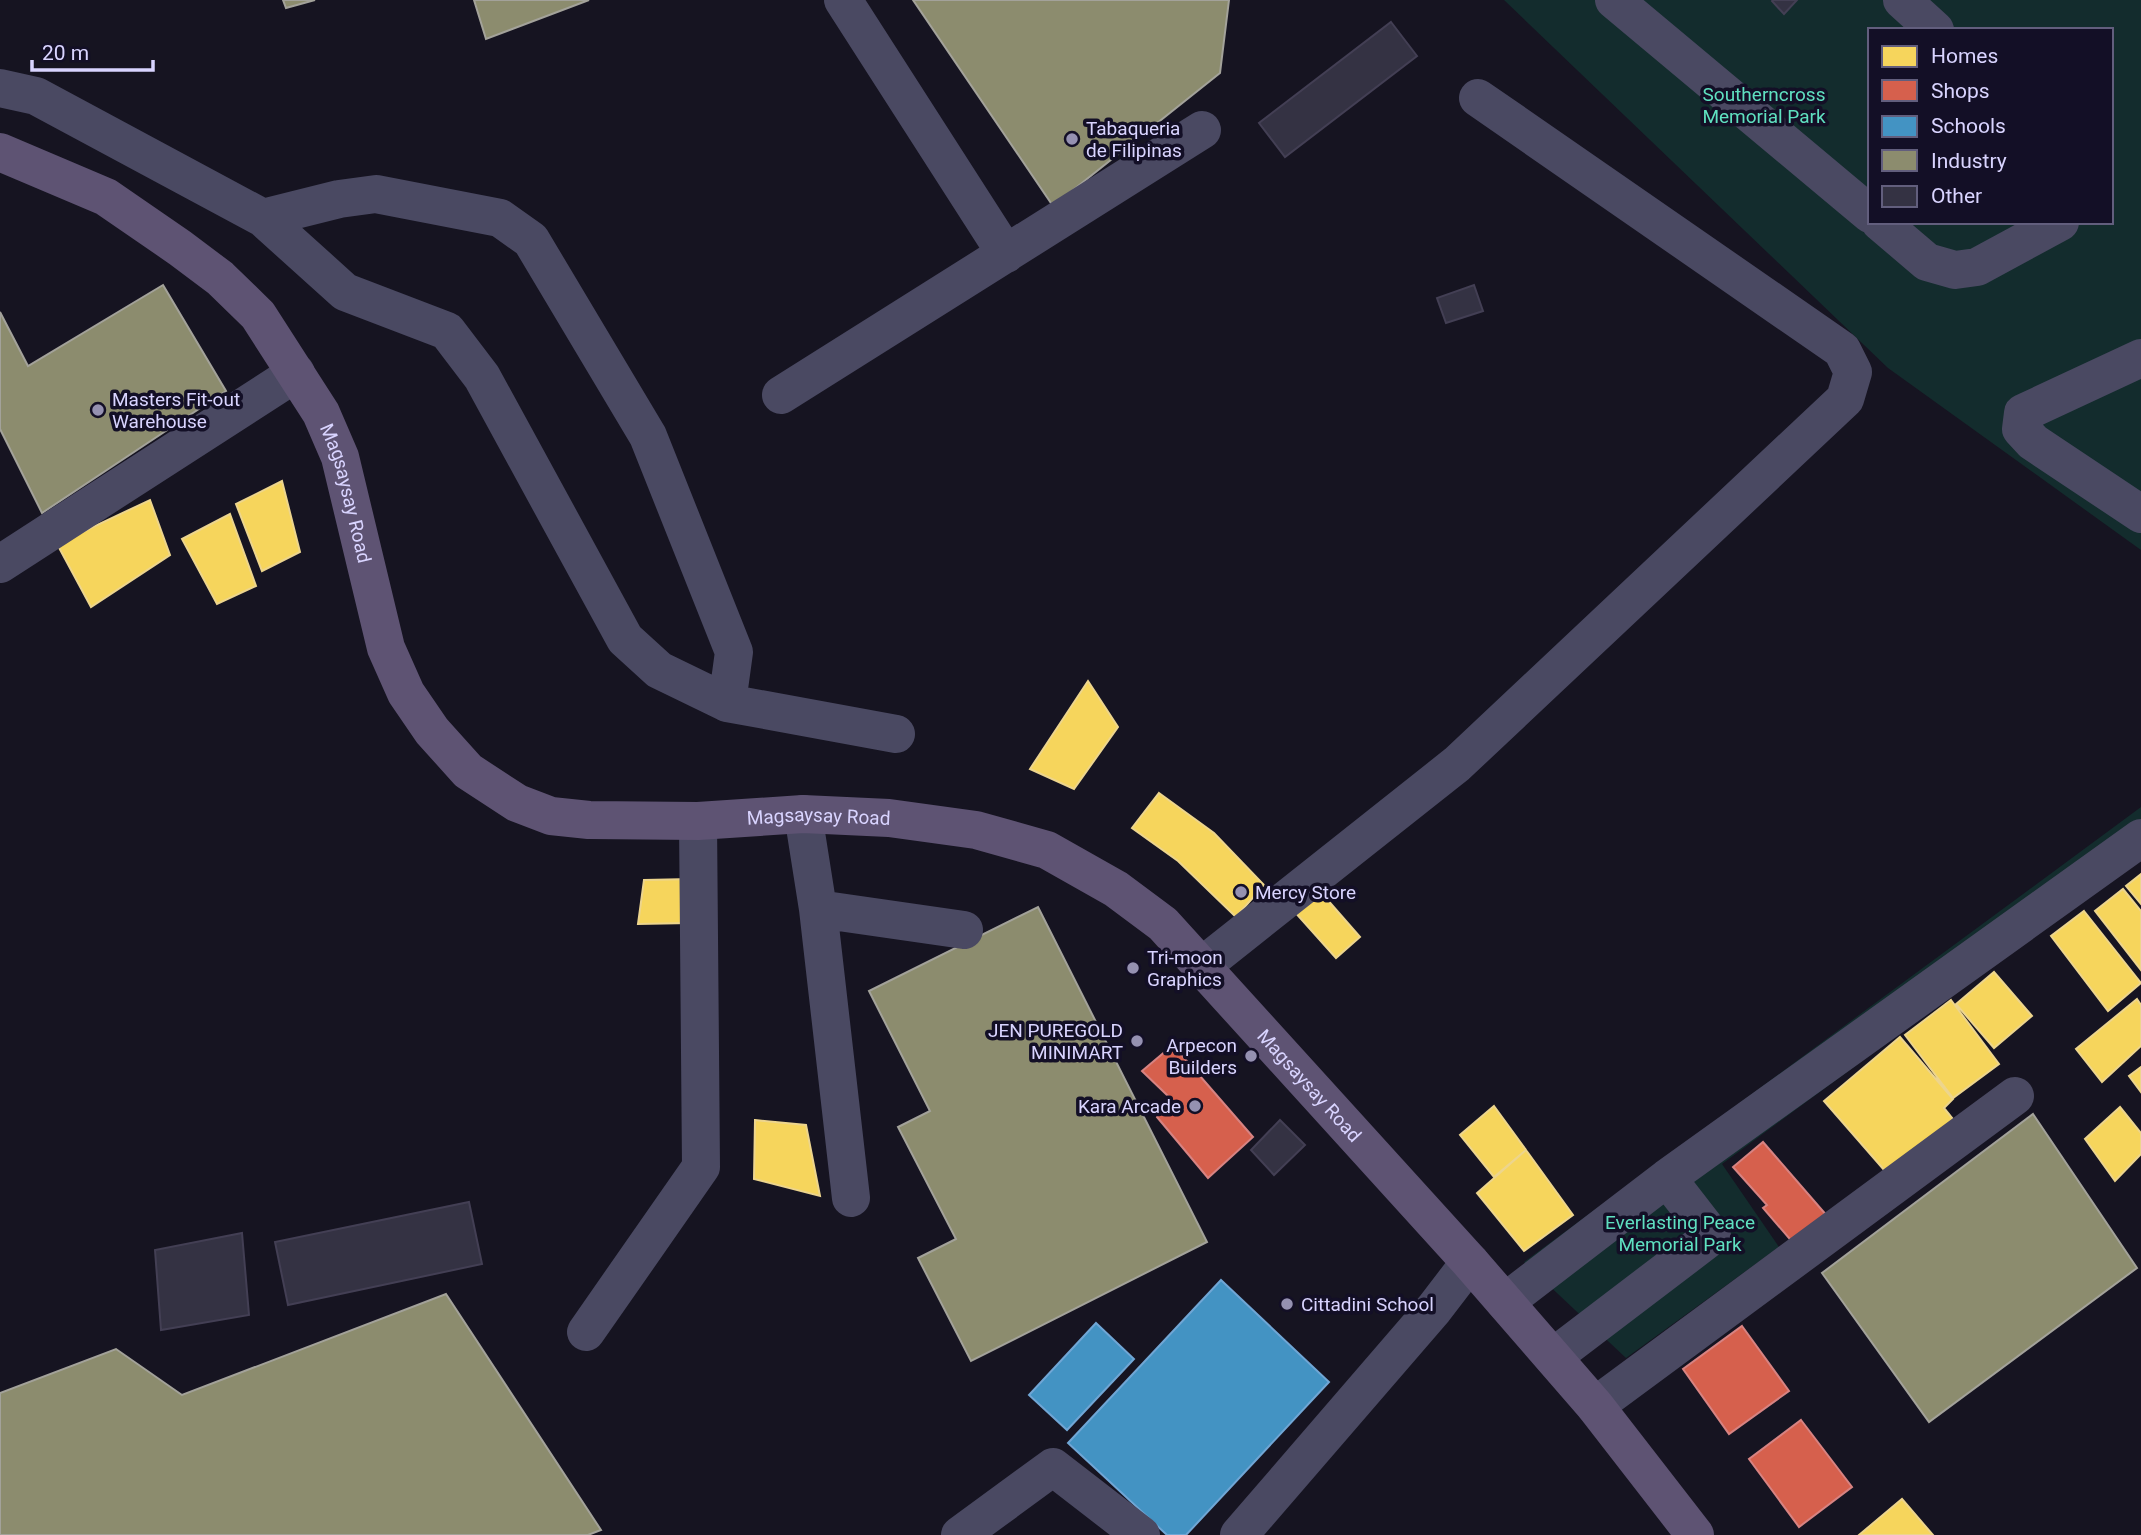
<svg xmlns="http://www.w3.org/2000/svg" width="2141" height="1535" viewBox="0 0 2141 1535" font-family="Roboto,sans-serif">
	<rect width="100%" height="100%" fill="#161421"/>
	<path fill="#132c2d" fill-rule="evenodd" d="M1504,0H2141V550L1888,368ZM1870,30H2111V222H1870Z
		M2141,807V856L1722,1164L1779,1247L1626,1358L1524,1262Z"/>
	<path fill="#f6d55c" stroke="#edd58d" stroke-width="2" d="M282,481L300,552L262,571L236,504Z
		M150,500L170,555L91,607L57,544Z
		M230,514L256,586L217,604L182,539Z
		M1088,681L1118,727L1074,789L1030,769Z
		M1159,793L1214,833L1264,885L1236,917L1178,861L1132,828Z
		M2141,874V904L2126,886Z
		M691,879L690,923L638,924L644,880Z
		M1318,889L1360,937L1336,958L1292,909Z
		M2123,889L2141,911V970L2095,911Z
		M2084,911L2141,983L2108,1011L2051,936Z
		M1994,972L2032,1016L1994,1048L1956,1004Z
		M2137,999L2141,1005V1046L2102,1082L2076,1049Z
		M1951,1000L1999,1064L1953,1098L1905,1035Z
		M1900,1037L1953,1099L1944,1108L1957,1124L1892,1179L1824,1101Z
		M2141,1067V1092L2129,1076Z
		M1494,1106L1526,1150L1494,1177L1460,1135Z
		M2120,1107L2141,1133V1154L2115,1181L2085,1139Z
		M755,1120L806,1125L820,1196L754,1179Z
		M1526,1150L1573,1215L1524,1251L1477,1193Z
		M1902,1499L1933,1535H1859Z"/>
	<path fill="#d6604d" stroke="#d78382" stroke-width="2" d="M1173,1045L1253,1137L1208,1178L1157,1117L1168,1096L1142,1071Z
		M1763,1142L1828,1217L1795,1245L1763,1208L1767,1205L1733,1167Z
		M1742,1326L1789,1391L1729,1434L1683,1369Z
		M1801,1420L1852,1487L1799,1527L1749,1459Z"/>
	<path fill="#4393c3" stroke="#70a6d5" stroke-width="2" d="M1221,1280L1329,1382L1186,1535H1167L1068,1443Z
		M1096,1323L1134,1359L1067,1430L1029,1395Z"/>
	<path fill="#8c8c6e" stroke="#a3a29a" stroke-width="2" d="M283,0H315L286,8Z
		M474,0H589L486,39Z
		M913,0H1229L1220,73L1053,206Z
		M163,285L226,391L42,513L0,429V312L28,366Z
		M1038,907L1207,1242L971,1361L918,1258L956,1239L898,1127L930,1111L869,991Z
		M2033,1114L2137,1268L1929,1422L1822,1273Z
		M446,1294L601,1530L588,1535H0V1393L116,1349L182,1395Z"/>
	<path fill="#343243" stroke="#433f54" stroke-width="2" d="M1773,0H1797L1784,14L1772,1Z
		M1391,22L1417,56L1285,157L1259,123Z
		M1474,285L1483,311L1446,323L1437,298Z
		M1280,1120L1305,1145L1274,1175L1251,1150Z
		M469,1202L482,1264L288,1305L275,1242Z
		M242,1233L249,1315L161,1330L155,1250Z"/>
	<g fill="none" stroke-linecap="round" stroke-linejoin="round">
		<path stroke="#4a4962" stroke-width="38" d="M843,0L1006,254
			M1614,0L1870,214
			M1902,0L1935,30
			M0,88L36,96L263,218L345,292L447,331L482,377L625,639L659,670L727,703L896,734
			M263,218L339,199L376,194L500,218L531,240L648,436L734,652L727,703
			M1880,222L1927,262L1955,270L1977,267L2060,222
			M2141,358L2023,413L2021,429L2033,442L2141,514
			M781,395L1202,130
			M0,564L296,373
			M803,814L818,909L851,1198
			M818,909L964,930
			M1202,966L1457,764L1845,399L1853,372L1842,350L1478,98
			M1505,1302L1667,1178L2141,838
			M586,1332L701,1167L698,821
			M1553,1357L1712,1236L1667,1178
			M1595,1406L2015,1096
			M960,1535L1053,1467L1141,1535
			M1239,1535L1434,1309L1470,1262"/>
		<path stroke="#5e5373" stroke-width="38" id="s1" d="M0,152L106,197L180,248L220,278L258,315L321,413L340,457L386,648L406,693L432,731L468,771L517,803L551,816L589,820L698,821L803,814L889,818L976,830L1047,850L1116,889L1163,924L1470,1262L1595,1406L1695,1535"/>
	</g>
	<g fill="#9591b1" stroke="#130f26" stroke-width="2.5">
		<circle cx="1072" cy="139" r="7"/>
		<circle cx="98" cy="410" r="7"/>
		<circle cx="1241" cy="892" r="7"/>
		<circle cx="1133" cy="968" r="7"/>
		<circle cx="1137" cy="1041" r="7"/>
		<circle cx="1251" cy="1056" r="7"/>
		<circle cx="1195" cy="1106" r="7"/>
		<circle cx="1287" cy="1304" r="7"/>
	</g>
	<g text-anchor="middle" stroke-width="7" stroke-linejoin="round" paint-order="stroke">
		<g font-size="19" fill="#5fe0c0" stroke="#130f26">
			<text x="1764" y="101">Southerncross<tspan x="1764" dy="22">Memorial Park</tspan></text>
			<text x="1680" y="1229">Everlasting Peace<tspan x="1680" dy="22">Memorial Park</tspan></text>
		</g>
		<g font-size="19" fill="#d9d4ff" stroke="#130f26" text-anchor="start">
			<text x="1086" y="135">Tabaqueria<tspan x="1086" dy="22">de Filipinas</tspan></text>
			<text x="112" y="406">Masters Fit-out<tspan x="112" dy="22">Warehouse</tspan></text>
			<text x="1255" y="899">Mercy Store</text>
			<text x="1147" y="964">Tri-moon<tspan x="1147" dy="22">Graphics</tspan></text>
			<text x="1123" y="1037" text-anchor="end">JEN PUREGOLD<tspan x="1123" dy="22">MINIMART</tspan></text>
			<text x="1237" y="1052" text-anchor="end">Arpecon<tspan x="1237" dy="22">Builders</tspan></text>
			<text x="1181" y="1113" text-anchor="end">Kara Arcade</text>
			<text x="1301" y="1311">Cittadini School</text>
		</g>
		<g font-size="19" fill="#d9d4ff" stroke="#130f26">
			<text dy="7" stroke="none"><textPath href="#s1" startOffset="509">Magsaysay Road</textPath></text>
			<text dy="7" stroke="none"><textPath href="#s1" startOffset="1181">Magsaysay Road</textPath></text>
			<text dy="7" stroke="none"><textPath href="#s1" startOffset="1769">Magsaysay Road</textPath></text>
		</g>
	</g>
	<rect x="1868" y="28" width="245" height="196" fill="#130f26" stroke="#625e7d" stroke-width="2"/>
	<rect x="1882" y="46" width="35" height="21" fill="#f6d55c" stroke="#625e7d" stroke-width="2"/>
	<text x="1931" y="63" font-size="21" fill="#d9d4ff">Homes</text>
	<rect x="1882" y="80" width="35" height="21" fill="#d6604d" stroke="#625e7d" stroke-width="2"/>
	<text x="1931" y="98" font-size="21" fill="#d9d4ff">Shops</text>
	<rect x="1882" y="116" width="35" height="21" fill="#4393c3" stroke="#625e7d" stroke-width="2"/>
	<text x="1931" y="133" font-size="21" fill="#d9d4ff">Schools</text>
	<rect x="1882" y="150" width="35" height="21" fill="#8c8c6e" stroke="#625e7d" stroke-width="2"/>
	<text x="1931" y="168" font-size="21" fill="#d9d4ff">Industry</text>
	<rect x="1882" y="186" width="35" height="21" fill="#343243" stroke="#625e7d" stroke-width="2"/>
	<text x="1931" y="203" font-size="21" fill="#d9d4ff">Other</text>
	<path d="M32 60v10h121v-10" fill="none" stroke="#d9d4ff" stroke-width="3.5"/>
	<text x="42" y="60" font-size="21" fill="#d9d4ff" stroke="#130f26" stroke-width="5" paint-order="stroke">20 m</text>
</svg>
